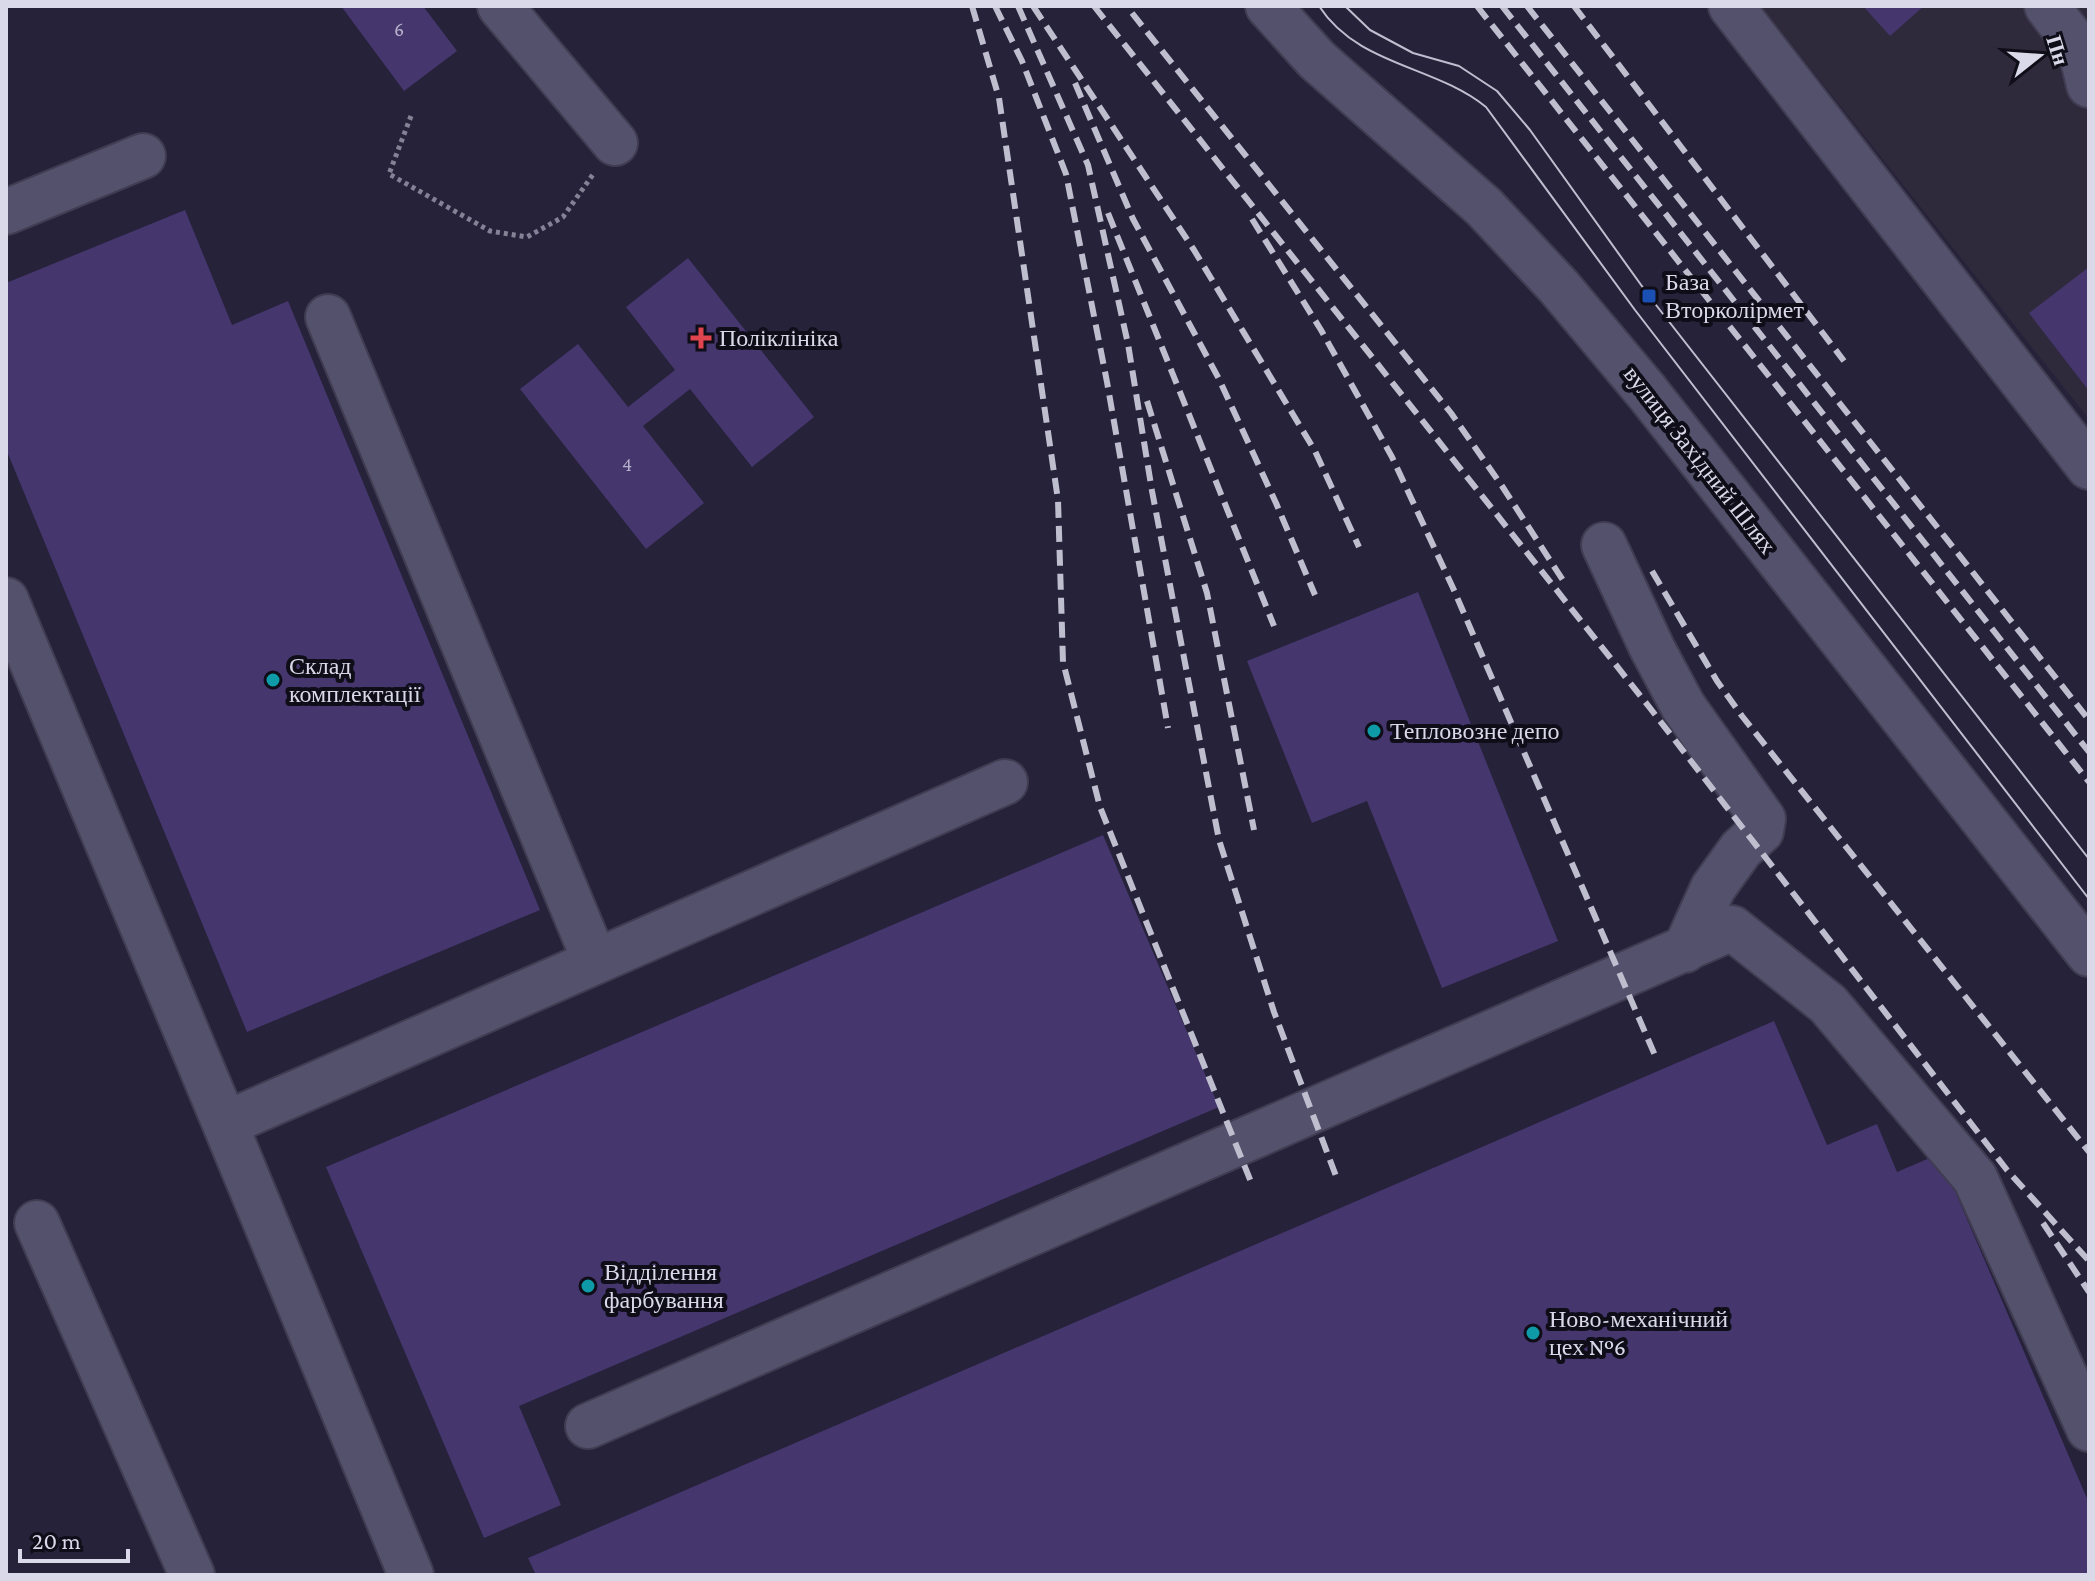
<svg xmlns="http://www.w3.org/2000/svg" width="2095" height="1581" viewBox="0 0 2095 1581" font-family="'Crimson Pro',serif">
	<rect width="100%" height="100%" fill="#26223a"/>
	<path fill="#2f2a3b" d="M1761,6H2089V419Z"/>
	<path fill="#45366d" d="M341,6H423L457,51L404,91Z
		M1863,6H1924L1890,36Z
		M185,210L232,325L288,301L540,910L247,1032L6,449V283Z
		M688,258L814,417L752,467L690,389L643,426L704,503L646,549L520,389L578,344L628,407L675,370L626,307Z
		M2089,267V391L2029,313Z
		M1418,592L1558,941L1442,988L1367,801L1312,823L1247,661Z
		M1103,835L1219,1107L519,1406L561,1505L484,1538L326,1167Z
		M1774,1021L1827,1145L1877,1124L1897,1172L1939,1154L2089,1503V1575H536L528,1558Z"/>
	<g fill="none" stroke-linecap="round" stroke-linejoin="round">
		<g stroke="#403c51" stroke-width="48">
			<path id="minor" d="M500,6L615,143
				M1268,6L1317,60L1484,207L1559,287L1647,392L2089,954
				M1731,6L2089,467
				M2047,6L2081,51L2089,85
				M6,212L143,156
				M328,317L595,961
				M1604,545L1652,648L1683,706L1763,819L1761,831L1741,849L1713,888L1685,950
				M6,600L225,1124
				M37,1223L192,1575
				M588,1426L1732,928L1828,1004L1975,1178L2089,1429
				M411,1575L225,1124L1005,782"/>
		</g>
		<path stroke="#858296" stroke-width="5" stroke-dasharray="4 4" stroke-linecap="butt" d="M411,116L389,174L490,231L527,237L563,217L594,173"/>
		<use href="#minor" stroke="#54516d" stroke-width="44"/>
		<path stroke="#bfbecf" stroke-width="2" d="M1319,6C1358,66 1434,65 1486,107L1635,310L2089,899
			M1345,6L1370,30L1413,53L1459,66L1497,91L1530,130L1649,296L2089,859"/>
		<path stroke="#bfbecf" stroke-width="6" stroke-dasharray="16 8" stroke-linecap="butt" d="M972,6L999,98L1058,500L1063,662L1100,807L1253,1187
			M995,6L1022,61L1066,174L1107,382L1168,728
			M1018,6L1088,165L1128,344L1152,491L1219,840L1274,1012L1336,1176
			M1033,6L1194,250L1315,451L1359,547
			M1094,6L1650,708L2007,1170L2089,1261
			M1477,6L2089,782
			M1502,6L2089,752
			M1527,6L2089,720
			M1574,6L1844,361
			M1132,13L1451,413L1502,486L1566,585
			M1075,83L1133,219L1219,379L1276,503L1315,595
			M1108,213L1274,626
			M1252,219L1321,330L1392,457L1453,588L1657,1060
			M1147,401L1207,593L1254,830
			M1652,571L1717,681L1742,716L2089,1152
			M2043,1223L2089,1292"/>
	</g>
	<rect fill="#1a4fb4" stroke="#0f0d18" stroke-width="3" x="1641" y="288" width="16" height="16" rx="4"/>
	<path fill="#e0444e" stroke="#0f0d18" stroke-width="3" d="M697 326h8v8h8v8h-8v8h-8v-8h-8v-8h8z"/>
	<g fill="#0f9aa8" stroke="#0f0d18" stroke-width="3">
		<circle cx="273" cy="680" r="8"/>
		<circle cx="1374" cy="731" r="8"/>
		<circle cx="588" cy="1286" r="8"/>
		<circle cx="1533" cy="1333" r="8"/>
	</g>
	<g text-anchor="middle" stroke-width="8" stroke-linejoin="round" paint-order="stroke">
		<g font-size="20" fill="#b5b0ca">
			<text x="399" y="36">6</text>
			<text x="627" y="471">4</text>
		</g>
		<g font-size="24" fill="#dad9e9" stroke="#0f0d18" text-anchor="start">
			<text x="1665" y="290">База<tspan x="1665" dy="28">Вторколірмет</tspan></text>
			<text x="719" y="346">Поліклініка</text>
			<text x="289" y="674">Склад<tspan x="289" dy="28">комплектації</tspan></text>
			<text x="1390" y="739">Тепловозне депо</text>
			<text x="604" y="1280">Відділення<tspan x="604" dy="28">фарбування</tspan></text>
			<text x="1549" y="1327">Ново-механічний<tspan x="1549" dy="28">цех №6</tspan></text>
		</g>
		<g font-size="24" fill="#dad9e9" stroke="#0f0d18">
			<text transform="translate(1700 460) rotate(52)" y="8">вулиця Західний Шлях</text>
		</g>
	</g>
	<rect width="2095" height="1581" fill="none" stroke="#dad9e9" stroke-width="16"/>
	<g transform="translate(2039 56) rotate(73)" stroke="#0f0d18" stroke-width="6" paint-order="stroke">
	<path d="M0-6L14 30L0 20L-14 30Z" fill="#dad9e9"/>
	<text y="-12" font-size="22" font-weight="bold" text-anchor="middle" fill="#dad9e9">Пн</text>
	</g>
	<path d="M20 1549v12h108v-12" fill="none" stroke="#dad9e9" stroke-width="4"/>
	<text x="32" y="1549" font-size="24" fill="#dad9e9" stroke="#0f0d18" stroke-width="6" paint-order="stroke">20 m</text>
</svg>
